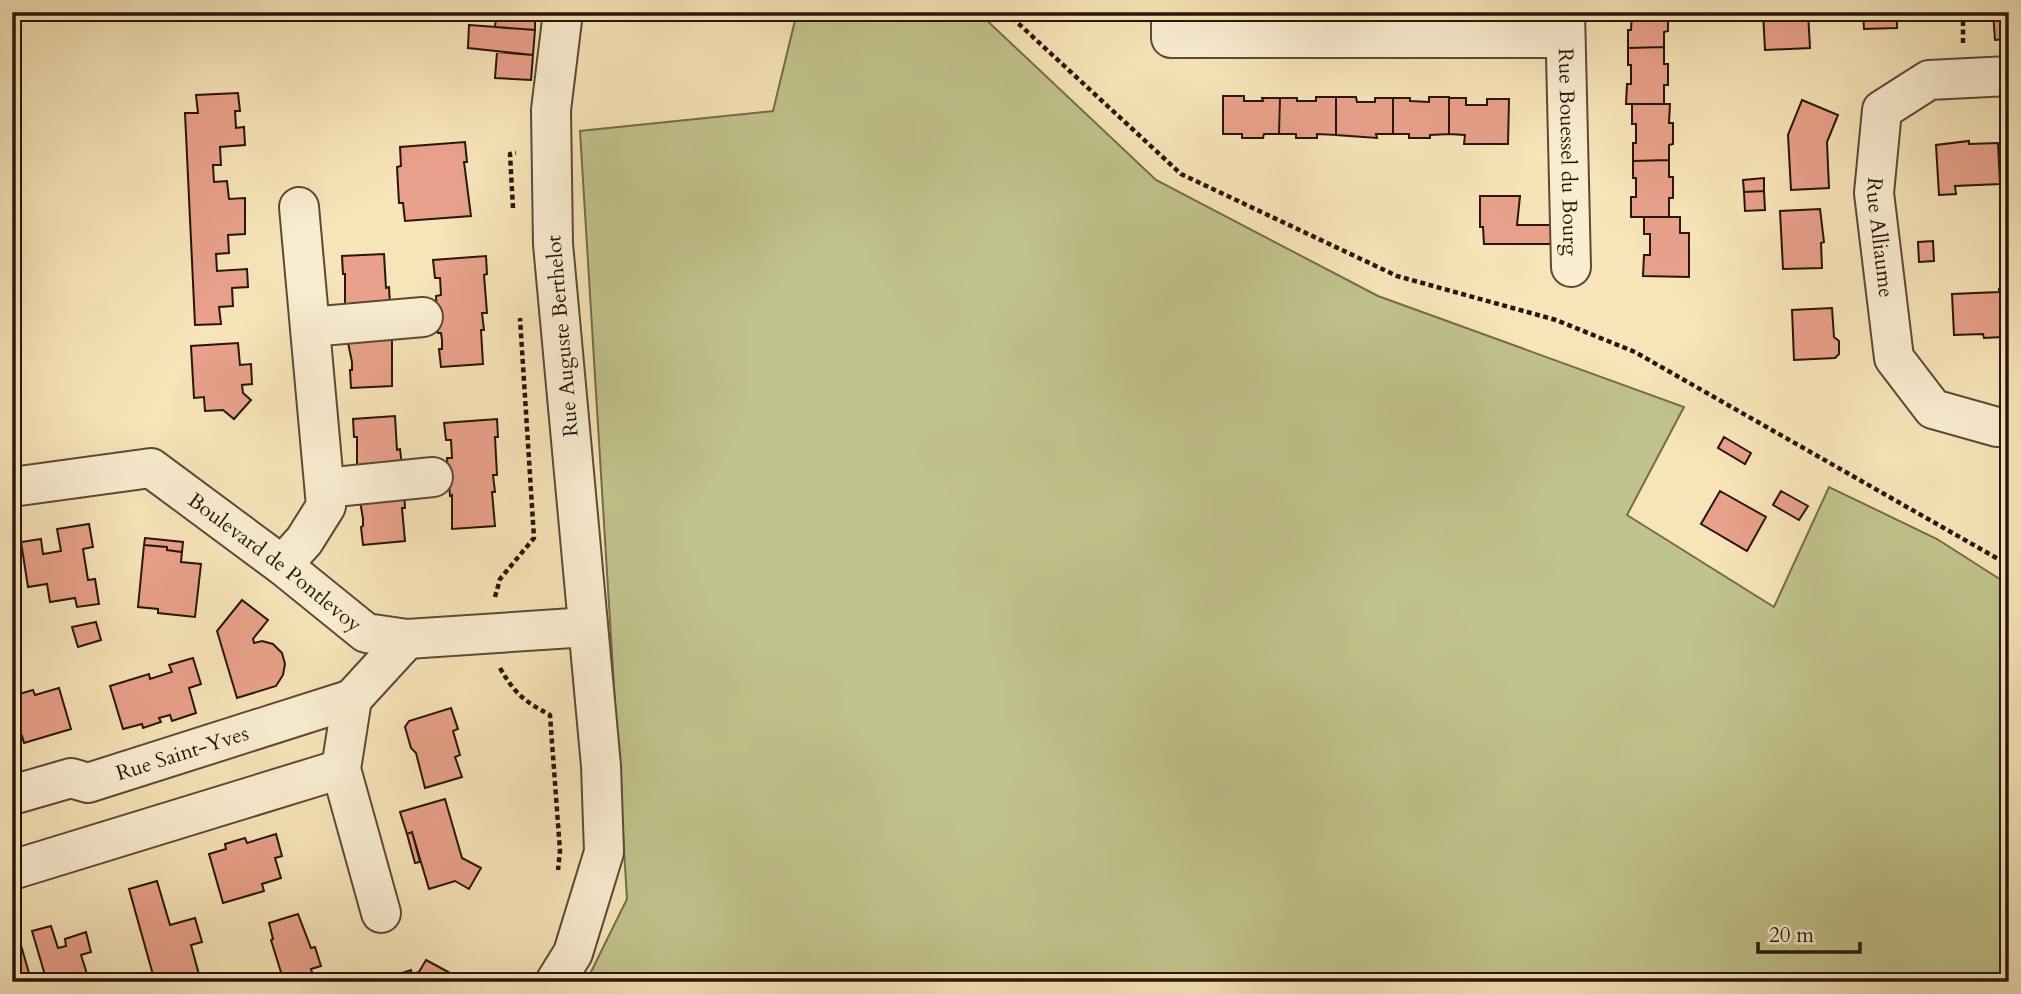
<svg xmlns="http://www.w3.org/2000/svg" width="2021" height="994" viewBox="0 0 2021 994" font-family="Cardo,serif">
	<rect width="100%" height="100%" fill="#f7e4b8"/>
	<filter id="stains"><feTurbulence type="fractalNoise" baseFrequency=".00286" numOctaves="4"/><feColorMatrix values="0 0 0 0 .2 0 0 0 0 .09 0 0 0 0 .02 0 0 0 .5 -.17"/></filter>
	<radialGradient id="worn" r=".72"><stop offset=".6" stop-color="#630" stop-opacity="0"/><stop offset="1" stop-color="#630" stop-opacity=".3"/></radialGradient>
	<path fill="#c1c38c" stroke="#746c4b" stroke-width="2" d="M797,12H978L1156,180L1378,296L1684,407L1627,515L1774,607L1829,487L1937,539L2009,585V982H586L627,899L580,131L773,111Z"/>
	<path fill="#e9a18b" stroke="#28160a" stroke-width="2" d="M1632,12H1668V31L1664,32V47L1628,48V30H1631Z
		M1763,12H1808L1810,48L1765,50Z
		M1863,12H1932V18L1897,19V28L1864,29Z
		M1993,12H2009V39L1995,40Z
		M496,18L535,21V30L495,27Z
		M469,25L535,30L533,55L468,48Z
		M1664,47V64H1668V85H1664V104H1626L1627,84H1631V65H1628V48Z
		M497,52L533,55L531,80L495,78Z
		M238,93L240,111H235L236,128L244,127L245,145L220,147L221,165H213L214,182L227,181L229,199L245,198V234L228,235L229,253L216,254L217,271L247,269L248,287L232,288L233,306L219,307L221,324L195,325L185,113H198L196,95Z
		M1223,96H1244V101H1263L1262,98H1280L1279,134H1264L1263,138H1242V134H1223Z
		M1316,97H1336V135L1317,134V138H1296V134H1279L1280,98H1297V101H1316Z
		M1336,97H1356L1357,102H1375V98H1393V134H1376L1377,138L1336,135Z
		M1429,97H1449V134L1430,135V138H1409V134H1393V98H1410V101L1429,102Z
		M1449,98H1466V105H1487V99H1509L1508,144H1464L1465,135L1449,134Z
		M1802,100L1838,115L1827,142L1829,188L1791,190L1788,135Z
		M1632,104H1670L1669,123H1673V144L1669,145V160L1633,161V143H1636V124H1632Z
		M1969,141V144L1998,143L2000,184L1955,186L1956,194L1939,195L1936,145Z
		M465,142L467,162H464L471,216L405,221L403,203H399L397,167L401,166L400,147Z
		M1669,160V177H1673V198H1669V217H1631V197H1636V178H1633V161Z
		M1764,178V191L1744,192L1743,180Z
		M1764,191L1765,210L1745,211L1744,192Z
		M1480,196H1520L1517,225H1551V244H1484L1483,227H1480Z
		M1820,209L1824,242L1821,243L1822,268L1783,269L1780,211Z
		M1644,217H1680V233H1689V277L1643,276L1644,255H1650V234H1644Z
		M1933,241L1934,261L1919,262L1918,242Z
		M384,254L386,288L389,287L390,304L345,307V274H343L342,256Z
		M486,256L487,274L484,275L487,313H482L484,330H481L483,364L441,367L439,349H442V340L441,333H438L436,296L441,295L440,278H435L433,260Z
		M1999,289H2009V332L2002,333V337L1984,338L1983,334L1954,335L1952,294L1999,292Z
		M1832,308L1834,337L1839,341V354L1835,358L1794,360L1792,310Z
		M392,335V386L351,388L350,370H352V362L347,338Z
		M238,343L240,365L251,364L252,384L242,385L243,393L251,400L234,419L223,410L205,411L204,397L194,398L191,346Z
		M395,416L397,450L400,449L402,466L357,470V437H354L353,419Z
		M497,419L498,437H495L497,475H493L495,492H492L495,526L452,529V495L450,496L447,458H452L451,440H446L444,423Z
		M1724,437L1751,453L1745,464L1718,448Z
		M404,491L405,508H402L405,541L363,545L361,527L363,526V519L359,494Z
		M1720,491L1766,517L1747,551L1701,524Z
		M1781,491L1808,506L1799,520L1773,505Z
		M89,524L93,547L83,549L88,580L95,579L99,604L77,607L75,598L50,602L47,584L28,587L21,542L41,539L43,554L61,551L57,529Z
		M145,538L183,542L182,552L167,550V547L144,545Z
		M144,545L167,547V550L182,552L181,562L201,564L195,617L158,613V609L138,607Z
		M242,600L268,620L253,639L254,643L262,641L273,644L282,653L285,664L283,675L276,686L237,698L217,631Z
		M96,622L101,640L78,647L72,627Z
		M193,658L201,684L189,688L196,713L172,721L170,715L159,718L161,722L143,728L142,724L123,729L110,686L149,674L150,679L172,672L169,665Z
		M59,688L71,729L24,743L22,736L12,739V696L33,690L35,695Z
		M451,708L458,729L453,731L460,755L455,757L462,777L425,788L416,753L411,748L405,727L409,721Z
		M445,799L462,858L481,868L469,889L455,881L429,889L412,832L407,834L400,812Z
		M412,832L420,862L415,863L407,834Z
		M276,834L282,856L275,858L281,878L262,884L264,891L223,903L209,854L226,849L225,844L245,838L247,843Z
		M157,881L170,925L195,918L202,942L191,945L201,982H155L129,889Z
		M298,914L311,948L315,947L321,966L311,969L315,982H284L271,940L273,939L269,923Z
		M51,926L58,948L66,946L65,939L86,932L91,952L81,955L87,974L92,973L95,982H47L32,931Z
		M18,935L29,973L12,978V936Z
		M426,960L450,973L445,982H390L394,981L393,976L411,970L412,974L419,972Z"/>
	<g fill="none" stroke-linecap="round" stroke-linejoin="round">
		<g stroke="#5c4a36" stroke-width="42">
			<g id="minor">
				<path d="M1171,12V38H1565"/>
				<path id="s1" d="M1565,12L1571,267"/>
				<path id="s2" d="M2009,76L1929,80L1882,110L1874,193L1894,358L1933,409L1997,427L2009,426"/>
				<path d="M310,327L423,317"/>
				<path id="s3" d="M12,487L151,468L282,565L366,633L407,639L588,627"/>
				<path d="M325,488L433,477"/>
				<path d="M282,565L304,541L326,506L299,207"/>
				<path id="s4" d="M12,795L71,778L88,783L352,699"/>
				<path d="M12,870L341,769"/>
				<path d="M381,913L341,769L352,699L407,639"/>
				<path d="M555,982L573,953L604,852L601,766L553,244L551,110L563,12"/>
			</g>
		</g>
		<path stroke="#28160a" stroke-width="4.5" stroke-dasharray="5 3.5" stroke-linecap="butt" d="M1006,12L1181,174L1397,276L1556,320L1635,352L2000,560L2009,567
			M1963,43V12
			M513,208L510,154L516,153
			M495,597L500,579L534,538L520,318
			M500,668C515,694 524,701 550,715L560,851L558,870"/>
		<use href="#minor" stroke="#faedd1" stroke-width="38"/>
	</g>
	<g text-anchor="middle" stroke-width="5" stroke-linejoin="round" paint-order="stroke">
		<g font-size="21" fill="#28160a" stroke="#faedd1">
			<text dy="7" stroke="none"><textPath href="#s1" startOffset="140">Rue Bouessel du Bourg</textPath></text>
			<text dy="7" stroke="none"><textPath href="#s2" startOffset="264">Rue Alliaume</textPath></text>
			<text transform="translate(562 336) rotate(-95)" y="7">Rue Auguste Berthelot</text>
			<text dy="7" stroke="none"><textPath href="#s3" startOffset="296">Boulevard de Pontlevoy</textPath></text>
			<text dy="7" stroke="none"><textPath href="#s4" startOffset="178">Rue Saint-Yves</textPath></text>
		</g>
	</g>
	<rect width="2021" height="994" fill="none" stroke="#f7e4b8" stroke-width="42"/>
	<rect x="14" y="14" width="1993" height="966" fill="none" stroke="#28160a" stroke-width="3.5"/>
	<rect x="21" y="21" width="1979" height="952" fill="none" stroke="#28160a" stroke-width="2"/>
	<path d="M1758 942v10h102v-10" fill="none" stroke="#28160a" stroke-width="3.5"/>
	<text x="1769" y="942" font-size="21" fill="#28160a" stroke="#faedd1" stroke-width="5" paint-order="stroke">20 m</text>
	<rect width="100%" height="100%" filter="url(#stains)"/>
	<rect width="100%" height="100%" fill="url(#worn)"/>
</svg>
